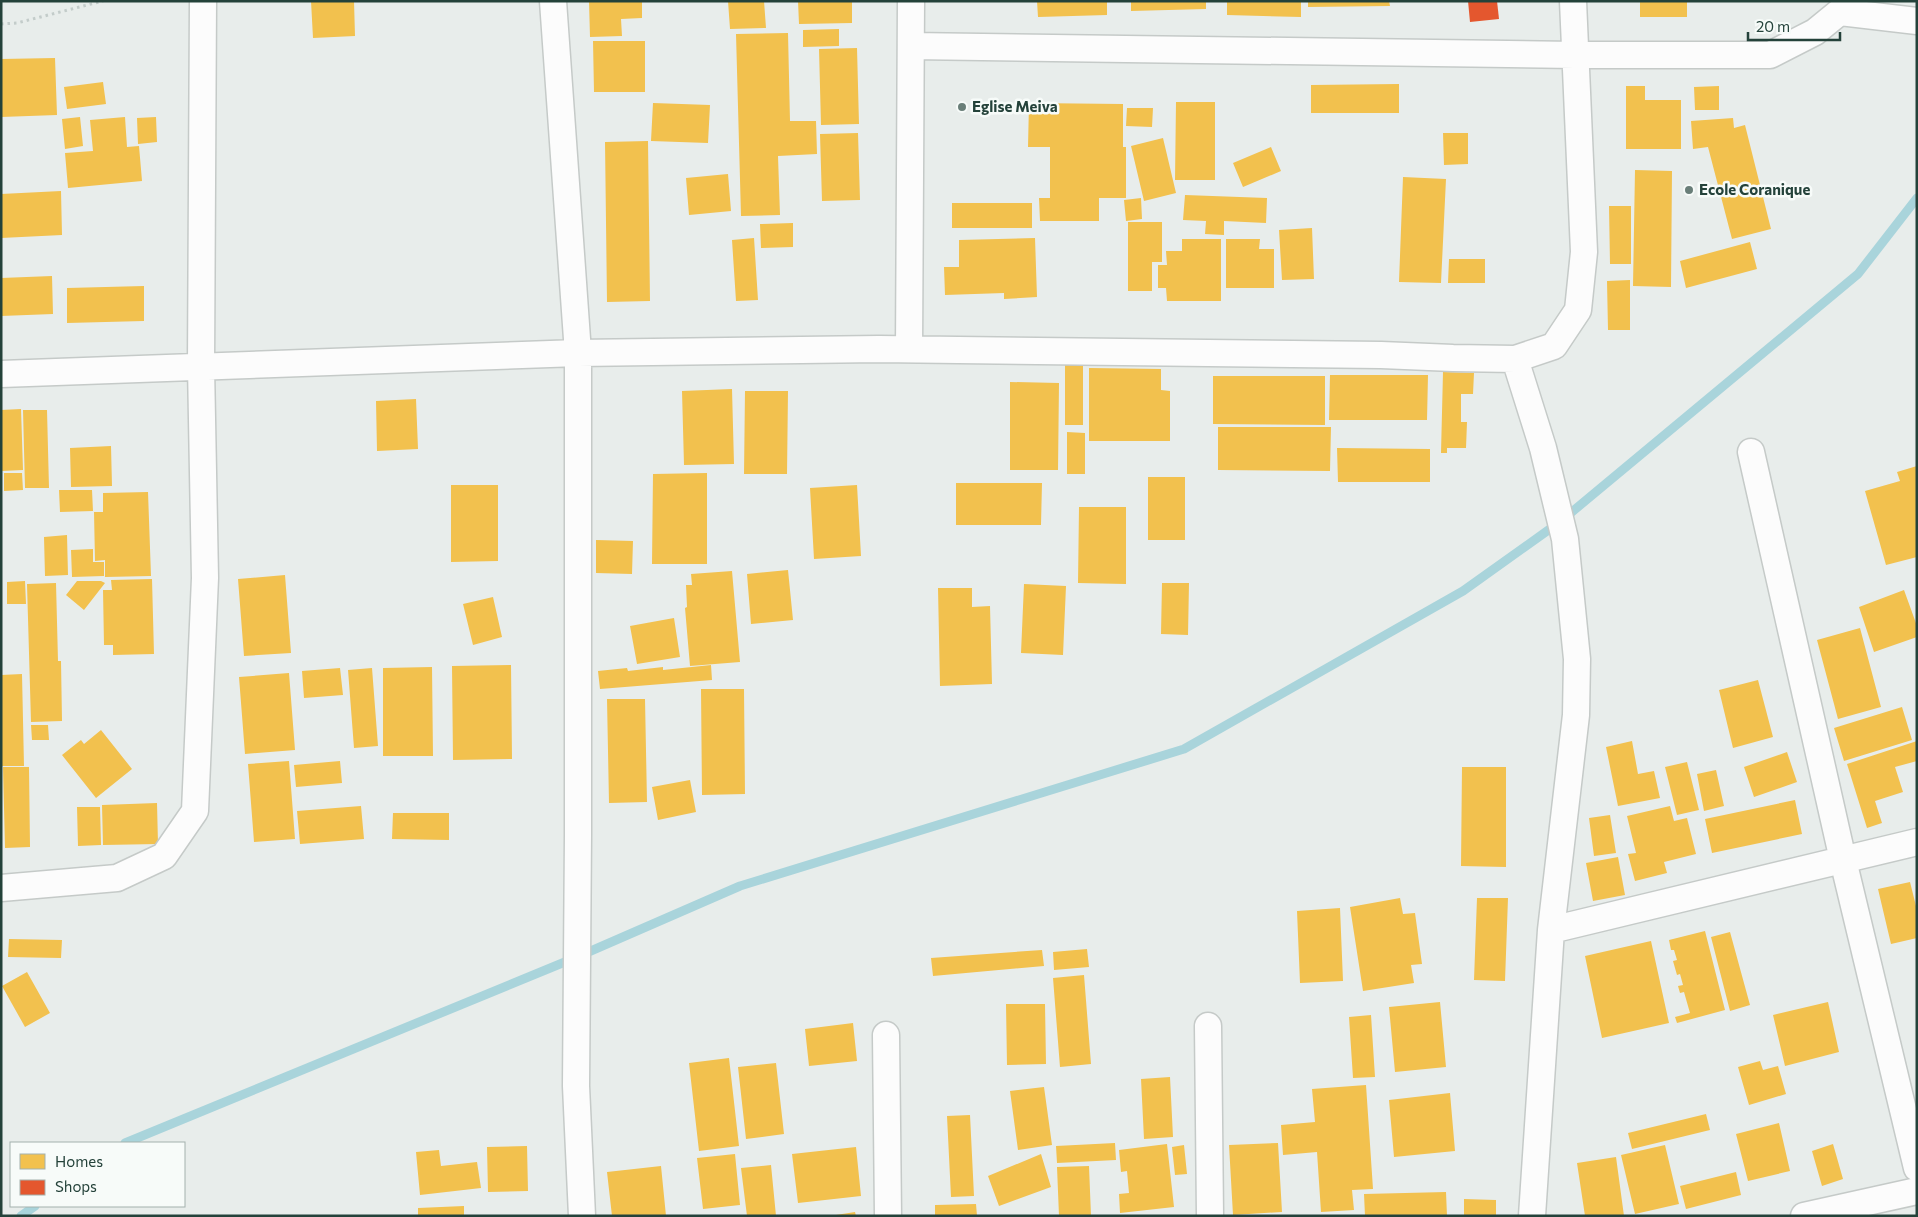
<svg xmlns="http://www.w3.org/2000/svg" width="1918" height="1217" viewBox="0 0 1918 1217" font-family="Commissioner,sans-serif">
	<rect width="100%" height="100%" fill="#e8edeb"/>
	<path fill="#f2c14e" d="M311,1H354L355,36L313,38Z
		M589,1H642V18L621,19L622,36L590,37Z
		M728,1H764L766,28L730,29Z
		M798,1H852V23L799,24Z
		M1037,1H1107V15L1038,17Z
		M1131,1H1206V9L1131,11Z
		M1227,1H1301V17L1227,15Z
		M1308,1H1389L1390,6L1308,7Z
		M1640,1H1687V17H1640Z
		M839,29V46L803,47V30Z
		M788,33L790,121H816L817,154L778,156L780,215L741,216L736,34Z
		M593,41H645V92H594Z
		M857,48L859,124L821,125L819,49Z
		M55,58L57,115L1,117V59Z
		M103,82L106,104L67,109L64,87Z
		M1399,84V113H1311V85Z
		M1626,86H1645V100H1681V149H1626Z
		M1719,86V110H1695L1694,87Z
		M1176,102H1215V180H1175Z
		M653,103L710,105L708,143L651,141Z
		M1029,103L1123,104V147H1126V198H1099V221H1040L1039,198H1050V147H1028Z
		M1127,108H1153L1152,127L1126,126Z
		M80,117L83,146L65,149L62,119Z
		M125,117L127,147L139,146L142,181L68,188L65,153L93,151L90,120Z
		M156,117L157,142L138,144L137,118Z
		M1733,118L1734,128L1745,125L1771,229L1732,239L1708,147L1693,149L1691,121Z
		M858,133L860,200L822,201L820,134Z
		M1443,133H1468V164L1444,165Z
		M1163,138L1176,193L1144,201L1131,146Z
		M648,141L650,301L607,302L605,142Z
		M1271,147L1281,171L1243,187L1233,163Z
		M1635,170L1672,171L1671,287L1633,286Z
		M728,174L731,211L689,215L686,178Z
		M1403,177L1446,179L1441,283L1399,282Z
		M61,191L62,235L1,238V194Z
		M1185,195L1267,198L1266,223L1224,221V235L1205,234L1206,221L1183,220Z
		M1141,198L1142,219L1126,221L1124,200Z
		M952,203H1032V228H952Z
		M1609,206H1631V264H1610Z
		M1128,222H1162V262H1152V291H1128Z
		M793,223V247L761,248L760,224Z
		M1312,228L1314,279L1282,280L1279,230Z
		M754,238L758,300L736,301L732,240Z
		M1035,238L1037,297L1004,299V293L945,295L944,267H959V240Z
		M1182,239H1221V301H1167L1166,288H1158V265H1167L1166,251H1182Z
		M1226,239H1260L1259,249H1274V288H1226Z
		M1750,242L1757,269L1686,288L1680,261Z
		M1449,259H1485V283H1448Z
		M52,276L53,314L1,316V278Z
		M1630,280V330H1608L1607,281Z
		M144,286V321L67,323V288Z
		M1065,362H1083V425H1065Z
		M1089,368L1161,369V390L1170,391V441H1089Z
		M1443,372L1474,373L1473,394H1461V422H1467L1466,448H1447V453H1441Z
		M1330,375H1428L1427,420H1329Z
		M1213,376H1325V425L1213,424Z
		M1010,382L1059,383L1058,470H1010Z
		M732,389L734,464L684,465L682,391Z
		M745,391H788L787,474H744Z
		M416,399L418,449L377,451L376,401Z
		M21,409L23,470L2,471L1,410Z
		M23,410H47L49,488H25Z
		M1218,427H1331L1330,471L1218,470Z
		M1067,432L1085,433V474H1067Z
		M111,446L112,486L71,487L70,448Z
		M1337,448L1430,449V482H1338Z
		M1917,466V557L1886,565L1865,491L1900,481L1897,472Z
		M4,473H22L23,490L4,491Z
		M707,473V564H652L653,474Z
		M1148,477H1185V540H1148Z
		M956,483H1042L1041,525H956Z
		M451,485H498V561L451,562Z
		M857,485L861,556L814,559L810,488Z
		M59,490H92L93,511L60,512Z
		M148,492L151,576L105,577V560L95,561L94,512H103V493Z
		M1079,507H1126V584L1078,583Z
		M67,535L68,575L45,576L44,537Z
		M596,540L633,541L632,574L596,573Z
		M93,549V562H104V576L72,577L71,550Z
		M788,570L793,620L751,624L747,574Z
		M732,571L740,662L690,666L685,608L687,607L686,585H692L691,574Z
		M285,575L291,653L244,656L238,579Z
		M152,579L154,654L113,655V645H104L103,590H112L111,580Z
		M25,581L26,604H7V582Z
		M77,581H101L105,583L84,610L66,595Z
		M56,583L58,661H61L62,721L31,722L27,584Z
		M1162,583H1189L1188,635L1161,634Z
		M1024,584L1066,586L1063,655L1021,653Z
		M938,588H972V607L990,606L992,684L940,686Z
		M1904,590L1917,626V637L1874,652L1859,607Z
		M493,597L502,637L473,645L463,604Z
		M674,618L680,657L637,664L630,626Z
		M1860,628L1881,707L1838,719L1817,640Z
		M511,665L512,759L453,760L452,666Z
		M711,665L712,680L600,689L598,671L627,668L628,671L663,667V670Z
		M432,667L433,756H383V668Z
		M340,668L343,695L304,698L302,671Z
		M372,668L378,746L354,748L348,670Z
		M289,673L295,750L245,754L239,677Z
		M22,674L24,766H1V675Z
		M1758,680L1773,737L1733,748L1719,690Z
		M701,689H744L745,794L702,795Z
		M607,699H645L647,802L609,803Z
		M1902,707L1912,740L1844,761L1834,728Z
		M31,725H48L49,740H32Z
		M101,730L132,769L96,798L62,755L81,740L84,744Z
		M1632,741L1638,774L1654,771L1660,798L1618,806L1606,747Z
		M1917,741V761L1895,767L1903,792L1875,801L1882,823L1867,828L1847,764Z
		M1787,752L1797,782L1754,797L1744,767Z
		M289,761L295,839L254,842L248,764Z
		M340,761L342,783L296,787L294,765Z
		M1687,762L1699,810L1677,815L1665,767Z
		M3,767H29L30,847L5,848Z
		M1462,767H1506V867L1461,866Z
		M1716,770L1724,806L1704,811L1697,774Z
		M690,780L696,812L658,820L652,787Z
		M1795,800L1802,834L1712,853L1705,819Z
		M157,803L158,844L103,845L102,805Z
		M361,806L364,839L300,844L297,811Z
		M1670,806L1674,821L1687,818L1696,854L1664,862L1667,873L1635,881L1628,854L1636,853L1627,816Z
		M77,807H100L101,845L78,846Z
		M393,813H449V840L392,839Z
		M1610,815L1616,853L1594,856L1589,818Z
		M1618,857L1625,895L1593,901L1586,863Z
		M1910,882L1917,910V938L1891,944L1878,889Z
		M1400,898L1403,914L1415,913L1422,964L1411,965L1414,983L1363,991L1350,907Z
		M1477,898H1508L1505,981L1474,980Z
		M1340,908L1343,981L1300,983L1297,911Z
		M1705,931L1725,1010L1677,1023L1675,1017L1690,1013L1684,992L1680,993L1678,986L1683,985L1680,974L1677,975L1673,961L1677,960L1674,950H1671L1669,940Z
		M1730,932L1750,1005L1730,1011L1711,937Z
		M9,939L62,940L61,958L8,957Z
		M1651,941L1669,1023L1602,1038L1585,956Z
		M1087,949L1089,967L1054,970L1053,952Z
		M1042,950L1044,966L933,976L931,958Z
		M27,972L50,1013L25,1027L2,986Z
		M1084,975L1091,1064L1060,1067L1053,978Z
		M1440,1002L1446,1067L1395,1072L1389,1007Z
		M1828,1002L1839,1052L1785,1066L1773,1015Z
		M1006,1004H1045L1046,1064L1007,1065Z
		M1371,1015L1375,1077L1353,1078L1349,1017Z
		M853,1023L857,1061L809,1066L805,1029Z
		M729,1058L739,1146L699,1151L689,1063Z
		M1760,1061L1763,1070L1778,1066L1786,1094L1749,1105L1738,1067Z
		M776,1063L784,1134L746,1139L738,1067Z
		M1170,1077L1173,1137L1144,1139L1141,1079Z
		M1366,1085L1373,1189L1352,1190L1354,1210L1321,1212L1317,1152L1283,1155L1281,1125L1315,1122L1312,1089Z
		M1044,1087L1052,1145L1018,1150L1010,1091Z
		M1450,1093L1455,1151L1394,1157L1389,1100Z
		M1706,1114L1710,1130L1632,1149L1628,1133Z
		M970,1115L974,1196L951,1197L947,1116Z
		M1779,1123L1790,1171L1748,1181L1736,1134Z
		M1115,1143L1116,1160L1057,1163L1056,1146Z
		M1278,1143L1282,1212L1233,1215L1229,1145Z
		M1167,1144L1174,1207L1120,1213L1119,1194L1129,1193L1127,1171L1121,1172L1119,1150Z
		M1833,1144L1843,1179L1822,1186L1812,1151Z
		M1184,1145L1187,1174L1175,1175L1172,1147Z
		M1665,1145L1679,1204L1635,1214L1621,1155Z
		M527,1146L528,1191L488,1192L487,1147Z
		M856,1147L861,1196L798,1203L792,1154Z
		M439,1150L441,1166L477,1162L481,1188L420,1195L416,1152Z
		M735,1154L740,1205L703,1209L697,1158Z
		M1041,1154L1051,1187L999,1206L988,1176Z
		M1616,1157L1624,1216H1585L1577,1163Z
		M771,1165L776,1216H747L741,1168Z
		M661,1166L666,1216H612L607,1172Z
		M1089,1166L1091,1216H1059L1057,1167Z
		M1736,1172L1741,1195L1686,1209L1680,1186Z
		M1446,1192L1447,1216H1365L1364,1194Z
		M1464,1199L1496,1200V1216H1464Z
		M976,1204L977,1216H935V1205Z
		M464,1206V1216H418V1208Z
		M855,1212L856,1216H836V1215Z"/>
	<path fill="#e4572e" d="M1468,1H1497L1499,19L1470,22Z"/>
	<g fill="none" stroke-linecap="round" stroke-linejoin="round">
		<path stroke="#a9d4db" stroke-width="9" d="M125,1143L577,957L740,886L1184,749L1463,591L1561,521L1858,274L1917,198
			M21,1216L35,1206"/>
		<g stroke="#c5cac8" stroke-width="29">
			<path id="minor" d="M553,1L578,353V835L576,1086L582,1216
				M1840,12L1917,21
				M911,46L1575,55H1770L1815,32L1853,1
				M909,349L911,1
				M1515,359L1543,448L1565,539L1577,659L1576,715L1551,930L1532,1216
				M1,374L578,353L879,349L1381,355L1453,358L1515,359L1554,346L1578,310L1584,252L1573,1
				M1751,452L1843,860L1917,1168
				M1,888L117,878L164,856L195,811L205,578L201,366L203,1
				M1551,930L1917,842
				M1208,1026L1210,1216
				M886,1035L888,1216
				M1804,1216L1917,1191"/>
		</g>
		<path stroke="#c3ccca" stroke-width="3" stroke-dasharray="2.5 4" stroke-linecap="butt" d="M1,24L17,23L103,1"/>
		<use href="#minor" stroke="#fcfcfc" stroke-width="26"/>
	</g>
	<g fill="#697e78" stroke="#f7fbf9" stroke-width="2">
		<circle cx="962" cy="107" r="5"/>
		<circle cx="1689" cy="190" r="5"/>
	</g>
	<g text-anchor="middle" stroke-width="5" stroke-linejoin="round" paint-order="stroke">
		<g font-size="15" font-weight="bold" fill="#24423a" stroke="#f7fbf9" text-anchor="start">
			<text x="972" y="112">Eglise Meiva</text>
			<text x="1699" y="195">Ecole Coranique</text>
		</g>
	</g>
	<rect width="1918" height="1217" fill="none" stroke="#24423a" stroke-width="5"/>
	<rect x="10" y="1142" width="175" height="65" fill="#f7fbf9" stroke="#a3b1ad"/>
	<rect x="20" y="1154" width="25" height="15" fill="#f2c14e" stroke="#a3b1ad"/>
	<text x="55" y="1167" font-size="15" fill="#24423a">Homes</text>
	<rect x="20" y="1180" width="25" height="15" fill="#e4572e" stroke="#a3b1ad"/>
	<text x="55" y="1192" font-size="15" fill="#24423a">Shops</text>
	<path d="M1748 32v8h92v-8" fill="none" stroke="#24423a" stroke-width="2.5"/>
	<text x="1756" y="32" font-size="15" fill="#24423a" stroke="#f7fbf9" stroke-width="4" paint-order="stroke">20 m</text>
</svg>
